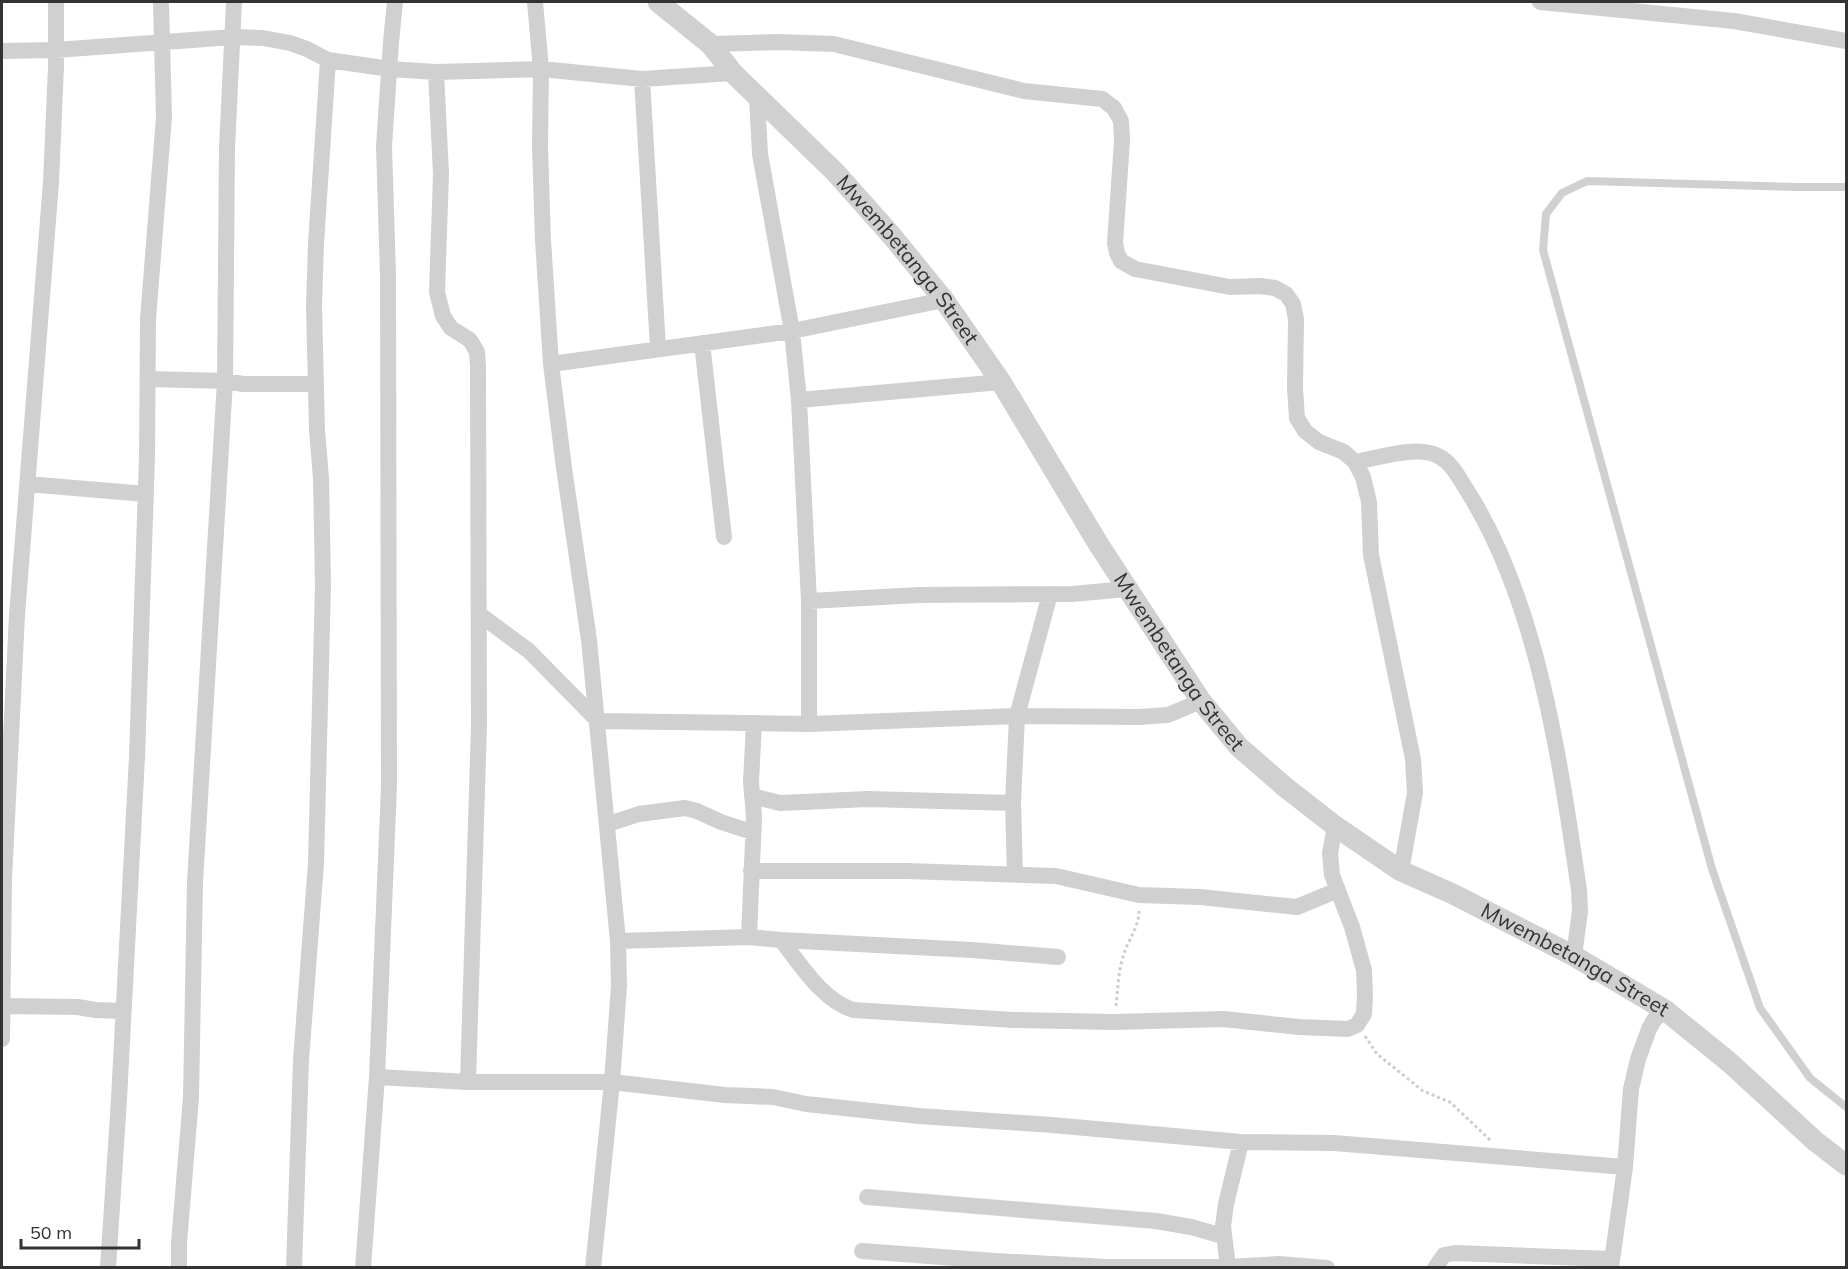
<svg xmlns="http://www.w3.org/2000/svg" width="1848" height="1269" viewBox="0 0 1848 1269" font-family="Mulish,sans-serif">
	<rect width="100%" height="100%" fill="#fff"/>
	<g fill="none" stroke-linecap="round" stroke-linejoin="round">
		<path stroke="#cdcdcd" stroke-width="3" stroke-dasharray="3 3" stroke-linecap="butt" d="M1116,1006C1118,990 1118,972 1123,957C1127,941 1139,928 1139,911
			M1365,1036L1377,1054L1423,1091L1450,1102L1490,1140"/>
		<path stroke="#d0d0d0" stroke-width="8" d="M1846,187H1799L1587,181L1562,193L1546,214L1543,250L1712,869L1760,1008L1810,1078L1846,1107"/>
		<path stroke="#d0d0d0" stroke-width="16" d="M535,2L541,69L540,147L543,240L551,364L564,468L589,640L618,941L619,986L612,1082L593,1268
			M1540,2L1734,21L1846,41
			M710,44L779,42L834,44L1024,91L1102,99L1114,108L1121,121L1122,141L1115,243L1117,253L1121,261L1135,269L1230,287L1260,286L1275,288L1286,294L1293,304L1296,319L1295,388L1297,418L1305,431L1319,442L1344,452L1355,462L1363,477L1369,502L1371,555L1413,759L1415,793L1401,871
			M2,51L56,50L233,37L263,38L290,43L307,49L328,60L390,69L436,72L541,69L642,79L733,73
			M436,72L441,174L437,292L443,316L451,328L470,340L477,352L478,367L479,725L468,1082
			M642,79L658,348
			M757,97L760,154L792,331L799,400L809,601V724
			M702,343L724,537
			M551,364L792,331L944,300
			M148,379L225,381L243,384H316
			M799,400L1001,382
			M1355,462C1378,458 1419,444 1440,457C1453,464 1460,480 1468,492C1538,603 1560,761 1579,890L1580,911L1574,956
			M27,484L146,494
			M809,601L919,595L1072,594L1127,589
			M479,614L529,651L598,721L809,724L1017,716L1139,717L1168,715L1201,701
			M752,796L780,803L868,799L1013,803
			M608,824L639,814L685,808L697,811L721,822L752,832
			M751,871H907L1056,876L1139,895L1200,897L1297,907L1338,890
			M1015,874L1013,803L1017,716L1050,594
			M749,937L754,817L751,782L754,723
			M781,940C801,965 822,1000 853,1010L1013,1020L1114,1022L1223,1019L1299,1027L1348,1029L1357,1025L1364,1014L1365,995L1364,970L1352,927L1332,875L1330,853L1335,826
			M618,941L749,937L781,940L972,950L1058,957
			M3,1006L78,1007L95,1010L123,1011
			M2,1039L4,880L17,615L51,182L56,67V2
			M377,1077L468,1082H612L725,1095L773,1097L806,1104L919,1116L1052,1125L1241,1142L1334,1143L1625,1167
			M867,1197L1156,1221L1191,1227L1223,1236
			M862,1251L995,1261L1107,1267H1228L1279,1264L1327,1268
			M1228,1267L1223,1226L1226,1204L1241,1142
			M108,1268L119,1099L137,757L147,457L148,319L164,117L161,2
			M179,1268V1243L191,1097L195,882L225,381L227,148L234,2
			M294,1268L301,1060L316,863L323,585L321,478L317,430L314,306L316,244L328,60
			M363,1268L377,1077L389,786L388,275L384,146L391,42L395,2
			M1435,1268L1444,1255L1455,1253L1611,1259
			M1611,1268L1625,1167L1631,1089L1638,1059L1649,1029L1654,1020L1665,1010"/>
		<path stroke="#d0d0d0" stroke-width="21" id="s1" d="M658,2L710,44L733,73L835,172L892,236L944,300L1001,382L1099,545L1201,701L1239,747L1285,787L1335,826L1401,871L1453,894L1574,956L1665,1010L1729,1062L1815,1141L1846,1165"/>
	</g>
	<g text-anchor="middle" stroke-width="6" stroke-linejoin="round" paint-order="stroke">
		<g font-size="21" fill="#333" stroke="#fff">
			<text dy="7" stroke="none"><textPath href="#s1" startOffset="360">Mwembetanga Street</textPath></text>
			<text dy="7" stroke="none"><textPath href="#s1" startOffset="846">Mwembetanga Street</textPath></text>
			<text dy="7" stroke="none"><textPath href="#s1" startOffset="1350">Mwembetanga Street</textPath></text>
		</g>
	</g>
	<rect width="1848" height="1269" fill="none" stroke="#333333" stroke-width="6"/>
	<path d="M21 1239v9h118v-9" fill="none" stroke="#333333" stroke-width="3"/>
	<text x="30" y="1239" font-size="18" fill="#333333" stroke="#ffffff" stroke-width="4.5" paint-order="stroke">50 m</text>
</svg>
